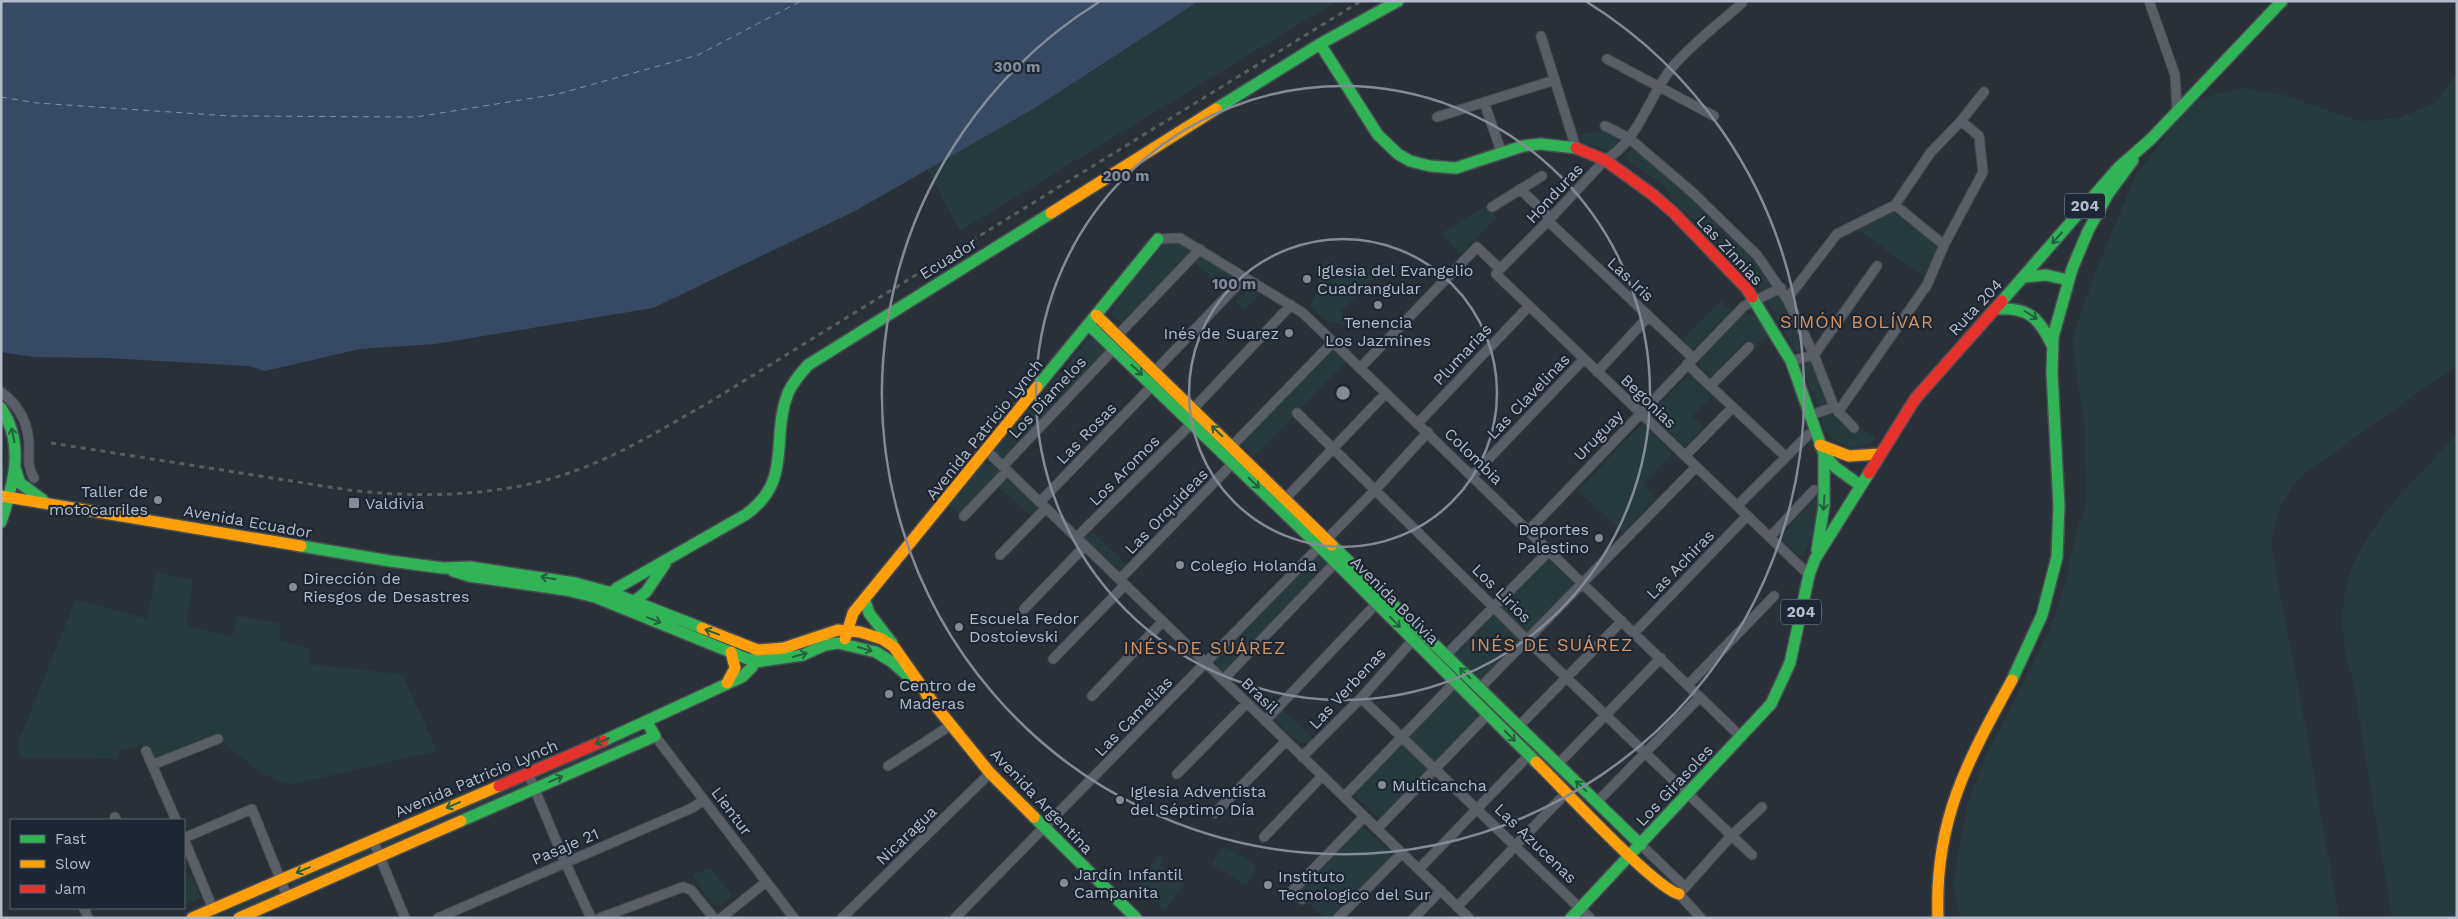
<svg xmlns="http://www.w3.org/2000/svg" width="2458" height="919" viewBox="0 0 2458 919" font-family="'Work Sans',sans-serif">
	<rect width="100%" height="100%" fill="#2a3038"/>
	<path fill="#273a3e" d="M1199,1H1337L960,231L927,169L1035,108Z
		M2457,73V365L2304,474L2290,490L2280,508L2273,529L2272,552L2300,696L2339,918H1960L1953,884L1968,802L1985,758L2048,634L2065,585L2075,536L2087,503L2085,430L2072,340L2095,273L2136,174L2194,100L2242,88L2284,95L2359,121L2398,118L2435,103Z
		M1600,130L1618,137V141L1610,152L1580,141L1578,136Z
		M1632,148H1637L1716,220L1719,226L1709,234L1668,196L1665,186L1625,158Z
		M1486,206L1497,217L1460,255L1442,233Z
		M1894,212L1938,246L1925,277L1858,230Z
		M1728,233L1747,251L1773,286L1763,292L1718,242Z
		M1170,242L1184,243L1240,278L1227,292L1191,259L1124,325L1112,315L1113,306L1164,243Z
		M1324,261L1369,270L1375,277L1340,312L1351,324L1349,326L1326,321L1310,306L1315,296Z
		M1251,287L1259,295L1244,310L1236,302Z
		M1778,294L1807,349L1796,352L1767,300Z
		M1721,301L1732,311L1691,351L1680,342Z
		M1745,313C1759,314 1762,325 1766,337L1756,348L1751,342L1744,341L1711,377L1700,366L1699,361Z
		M1095,338L1109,351L1061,402L1046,390L1088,340Z
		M1332,349L1346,362L1254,457L1239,443Z
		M1812,361L1828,403L1818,407L1800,364Z
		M1689,374L1692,375L1712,396L1693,416L1703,428L1685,447L1652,414V411Z
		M1042,394L1058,407L1005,461L994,450L996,448Z
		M1831,414L1853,432H1858L1862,428L1876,438C1872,441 1866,446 1862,447C1846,451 1818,435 1823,417Z
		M1,419C15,436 8,463 4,483L1,481L7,446Z
		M1641,425L1647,426L1672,454L1643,485L1656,498L1623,533L1578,490Z
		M2457,433V918H2392L2354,684C2314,564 2386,514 2457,433Z
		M982,463L993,465L1040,510L1032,517L996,485L964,519L948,505Z
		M1816,498H1821L1813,538L1801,557L1780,537Z
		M1089,529L1128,566L1121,573L1081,536Z
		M1316,555L1328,565L1224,673L1214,662L1218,657Z
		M1548,558L1574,585L1480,684L1451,655Z
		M156,572L193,580L186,626L232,636L237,616L280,623V641L309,648V664L402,674L437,751L295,784C265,783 239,754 216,737L155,760L150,745L119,750L117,759L21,758L17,745L76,599L147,619Z
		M1456,687L1485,713L1381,820L1352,793Z
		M1282,709L1314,739L1311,744C1299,746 1281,727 1275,717Z
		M638,732L641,736L541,780L537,778V775Z
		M522,781L527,785L525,788L384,849L382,847L383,842Z
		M1362,825L1393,855L1334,918H1325L1297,892Z
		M1223,845L1257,866L1246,885L1211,864Z
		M367,849L371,852L370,855L295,887L290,886L293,881Z
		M1158,855L1164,859L1160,866L1186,882L1165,911L1138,885Z
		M711,868L732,896L721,906C708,905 699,883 692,874Z
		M191,876L201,898L184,905V879Z
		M275,889H279L278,894L224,918H207Z"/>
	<path fill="#384963" d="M1,1H1199L1035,108L855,211L653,308L435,344L360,349L265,371L249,366L107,358L33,357L1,352Z"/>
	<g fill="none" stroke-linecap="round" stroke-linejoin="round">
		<path stroke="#7c92b1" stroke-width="1" stroke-dasharray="6 5" stroke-linecap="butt" d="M1,97L37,103L230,116L416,117L558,94L698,55L801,1"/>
		<g stroke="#484c53" stroke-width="11">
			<path id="street" d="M2149,1L2175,75L2177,109
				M1541,36L1576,148
				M1607,59L1714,116
				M1484,102L1502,154
				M1437,117L1555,80
				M1605,126L1629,138L1692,192L1757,255L1787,299L1814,355L1834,407L1854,428
				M1520,189L1550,218
				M1895,205L1944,245
				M1492,207L1542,176
				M1548,221L1693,358
				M1158,239L1180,238L1303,313L1741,737
				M1500,269L1548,221L1605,160C1640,140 1649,94 1674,65C1694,42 1720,23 1742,3
				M1787,299L1837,234L1895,205L1931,152L1961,121L1984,92
				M1117,336L1200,249
				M1791,361L1814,355L1877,266
				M1687,364L1786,457
				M1360,368L1477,247L1500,269L1496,274L1809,575
				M1155,371L1245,277
				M1597,372L1649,316
				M1710,386L1749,347
				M1,392C20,406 29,424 29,447C29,460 27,466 34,478
				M1194,408L1291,305
				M1838,412L1927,285L1944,245L1983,172L1979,136L1961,121
				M1297,413L1527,640L1752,855
				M1811,415L1834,407
				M1418,423L1529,306
				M1232,446L1333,342
				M987,451L1469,918
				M1685,456L1733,407
				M1003,466L1114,349
				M1473,475L1584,359
				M1286,498L1386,393
				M1040,502L1153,385
				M1737,506L1808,435L1816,432
				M964,516L1002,476
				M1529,530L1744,306L1781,288
				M1770,537L1814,490
				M1076,538L1192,423
				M1000,555L1046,508
				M1120,579L1233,463
				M1024,609L1085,546
				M1634,633L1747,516
				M1446,655L1550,550
				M1053,659L1125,585
				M1223,680L1335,563
				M1688,685L1774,596
				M1480,688L1696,467
				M1092,696L1163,621
				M1361,698L1590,918
				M1265,721L1377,603
				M1519,726L1622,621
				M655,736L794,918
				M146,751L176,820
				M1302,757L1361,698L1413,640
				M1558,764L1661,658
				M152,765L218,739
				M888,766L951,725
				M528,773L565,862L591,918
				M1177,774L1247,703
				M1344,797L1455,682
				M1597,802L1700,697
				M1215,813L1286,741
				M115,817L116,820
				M1377,829L1488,714
				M1264,837L1322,776
				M184,838L252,809L287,896
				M184,839L213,909
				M373,840L405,918
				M1641,845L1685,887
				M1419,869L1529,755
				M1302,899L1292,891L1364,817
				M1457,907L1567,792
				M84,908L88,918
				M438,918L692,808L704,800
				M600,918L683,887L691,890L714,918
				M721,918L766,882
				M842,918L990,773
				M955,918L1376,489L1428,432
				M1338,918L1402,853
				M1414,918L1441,890
				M1701,918L1679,894L1731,836L1762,807"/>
		</g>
		<g stroke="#484c53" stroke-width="14">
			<path id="fast" d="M1320,44L1378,135L1398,154L1410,161L1430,166L1456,168L1523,146L1541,144L1576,148
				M1216,109L1320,44L1398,1
				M2024,277L2046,275L2068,280
				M1752,297L1791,361L1824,454L1835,467L1861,486
				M2002,301L2118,168L2151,139L2282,1
				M1995,309C2028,307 2038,316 2052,345
				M1089,325L1319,546L1536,762
				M1037,387L1158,239
				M1,408C25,444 14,483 1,522
				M15,468L20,483L43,500
				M1332,545L1641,845
				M301,546L390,561L443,568L470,567L575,583L612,593L702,628
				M1817,550L1824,506V454
				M453,571L469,576L566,590L595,597L755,662L803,655L825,645L838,643L876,652L892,662L910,678
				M865,601L869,613L892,643
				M609,602L612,593L617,588L745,515C794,481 770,439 788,393C793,382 800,374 808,365L1051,213
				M630,605L646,592L665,564
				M2012,680L2042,615L2057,557L2059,506L2052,373L2053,337L2072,269L2088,231L2108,194L2133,160
				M603,741L742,677L752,667L756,655
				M1034,817L1136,918
				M461,821L655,736L647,722
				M1571,918L1771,704L1790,663L1809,575L1815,559L1869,473"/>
		</g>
		<g stroke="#484c53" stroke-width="14">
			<path id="slow" d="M1051,213L1216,109
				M1096,315L1332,545
				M1820,445L1849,456L1880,454
				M1,496L301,546
				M702,628L758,650L784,648L838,630L860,632L882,639L894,647L932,701
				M845,639L853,613L1037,387
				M727,683L735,668L731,652
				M926,694L990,773L1034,817
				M1536,762C1560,785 1655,889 1679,894
				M192,918L499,786
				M239,918L461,821
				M1938,918C1934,821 1967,762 2012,680"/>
		</g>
		<g stroke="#484c53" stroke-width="14">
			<path id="jam" d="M1576,148L1605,160L1652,194L1673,212L1747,289L1752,297
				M1869,473L1915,399L2002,301
				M499,786L603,741"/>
		</g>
		<use href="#street" stroke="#5a5e66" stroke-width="9"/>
		<use href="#fast" stroke="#30b455" stroke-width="11"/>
		<use href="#slow" stroke="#ff9f0a" stroke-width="11"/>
		<use href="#jam" stroke="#e5322d" stroke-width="11"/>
		<path stroke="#595d64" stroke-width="3" stroke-dasharray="5 5" stroke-linecap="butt" d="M51,443L348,490C419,498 497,497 566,474C617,457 662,429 708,403L1361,1"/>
	</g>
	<defs><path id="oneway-shaft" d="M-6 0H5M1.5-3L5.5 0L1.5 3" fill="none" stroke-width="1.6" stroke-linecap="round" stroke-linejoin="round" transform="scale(1.25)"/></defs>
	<g stroke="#255f41">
		<use href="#oneway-shaft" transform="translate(2057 238) rotate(131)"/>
		<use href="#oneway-shaft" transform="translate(2031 315) rotate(32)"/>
		<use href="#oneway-shaft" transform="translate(1137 370) rotate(43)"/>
		<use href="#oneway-shaft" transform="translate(1217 431) rotate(-136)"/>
		<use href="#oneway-shaft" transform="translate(13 435) rotate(-102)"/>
		<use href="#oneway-shaft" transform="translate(1254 483) rotate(44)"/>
		<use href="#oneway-shaft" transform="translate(1824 503) rotate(94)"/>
		<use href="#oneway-shaft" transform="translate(548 578) rotate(-171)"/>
		<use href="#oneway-shaft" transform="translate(654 620) rotate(22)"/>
		<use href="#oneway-shaft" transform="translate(1395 622) rotate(46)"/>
		<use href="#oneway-shaft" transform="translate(712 632) rotate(-159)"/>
		<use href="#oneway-shaft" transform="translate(865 649) rotate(16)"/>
		<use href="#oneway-shaft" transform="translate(800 655) rotate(-16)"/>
		<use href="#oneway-shaft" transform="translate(1465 673) rotate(-136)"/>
		<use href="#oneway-shaft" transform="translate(1510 736) rotate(45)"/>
		<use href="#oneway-shaft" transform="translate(602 741) rotate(157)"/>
		<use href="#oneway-shaft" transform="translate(556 779) rotate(-24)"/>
		<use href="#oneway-shaft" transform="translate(1581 786) rotate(-136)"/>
		<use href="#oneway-shaft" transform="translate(453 805) rotate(157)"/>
		<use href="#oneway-shaft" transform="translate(303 870) rotate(157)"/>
	</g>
	<g fill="none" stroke="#848b96" stroke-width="2.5">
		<circle cx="1343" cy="393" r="154"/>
		<circle cx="1343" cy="393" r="307"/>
		<path d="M1587 2A461 461 0 1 1 1099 2"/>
	</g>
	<g fill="#848b96" stroke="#1d2633" stroke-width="2">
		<circle cx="1307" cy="279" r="5"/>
		<circle cx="1378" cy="305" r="5"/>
		<circle cx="1289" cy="333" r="5"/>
		<circle cx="158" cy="500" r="5"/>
		<rect x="348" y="497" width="12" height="12" rx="2.5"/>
		<circle cx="1599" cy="538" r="5"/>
		<circle cx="1180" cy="565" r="5"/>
		<circle cx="293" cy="587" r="5"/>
		<circle cx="959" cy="627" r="5"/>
		<circle cx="889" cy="694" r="5"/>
		<circle cx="1382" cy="785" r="5"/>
		<circle cx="1120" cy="800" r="5"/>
		<circle cx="1064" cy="883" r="5"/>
		<circle cx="1268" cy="885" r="5"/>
	</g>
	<g text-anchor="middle" stroke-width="4.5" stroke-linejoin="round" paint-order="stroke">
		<g fill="#1d2633" stroke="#878f9c" stroke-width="1">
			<rect x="2065" y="193.5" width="40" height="25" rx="4"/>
			<rect x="1781" y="599.5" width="40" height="25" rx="4"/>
		</g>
		<g font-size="15" font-weight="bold" fill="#b4bcc9">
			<text x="2085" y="211">204</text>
			<text x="1801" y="617">204</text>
		</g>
		<g font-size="16" fill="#b4bcc9" stroke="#1d2633">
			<text transform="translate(1554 193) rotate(-47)" y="6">Honduras</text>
			<text transform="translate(1730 250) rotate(47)" y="6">Las Zinnias</text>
			<text transform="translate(948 258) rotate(-32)" y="6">Ecuador</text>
			<text transform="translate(1631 279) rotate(43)" y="6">Las Iris</text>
			<text transform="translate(1975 307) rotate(-47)" y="6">Ruta 204</text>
			<text transform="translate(1462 354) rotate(-47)" y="6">Plumarias</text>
			<text transform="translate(1528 396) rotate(-46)" y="6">Las Clavelinas</text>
			<text transform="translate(1047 397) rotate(-47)" y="6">Los Diamelos</text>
			<text transform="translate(1649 401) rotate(44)" y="6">Begonias</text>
			<text transform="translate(984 429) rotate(-51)" y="6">Avenida Patricio Lynch</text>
			<text transform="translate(1086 433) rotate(-46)" y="6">Las Rosas</text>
			<text transform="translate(1598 435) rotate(-46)" y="6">Uruguay</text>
			<text transform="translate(1474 456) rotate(44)" y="6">Colombia</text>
			<text transform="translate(1124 470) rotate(-45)" y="6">Los Aromos</text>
			<text transform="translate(1166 511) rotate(-46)" y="6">Las Orquideas</text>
			<text transform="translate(248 521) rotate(10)" y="6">Avenida Ecuador</text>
			<text transform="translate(1680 564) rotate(-46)" y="6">Las Achiras</text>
			<text transform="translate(1502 593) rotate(45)" y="6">Los Lirios</text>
			<text transform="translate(1395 600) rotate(45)" y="6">Avenida Bolivia</text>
			<text transform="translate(1347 688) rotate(-47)" y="6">Las Verbenas</text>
			<text transform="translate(1260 695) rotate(44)" y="6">Brasil</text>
			<text transform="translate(1133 716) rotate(-46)" y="6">Las Camelias</text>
			<text transform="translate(476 778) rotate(-23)" y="6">Avenida Patricio Lynch</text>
			<text transform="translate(1674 785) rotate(-47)" y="6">Los Girasoles</text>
			<text transform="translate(1042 801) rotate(46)" y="6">Avenida Argentina</text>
			<text transform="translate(732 811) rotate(53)" y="6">Lientur</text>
			<text transform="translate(906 835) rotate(-44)" y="6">Nicaragua</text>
			<text transform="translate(1536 843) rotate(44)" y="6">Las Azucenas</text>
			<text transform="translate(565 846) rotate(-23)" y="6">Pasaje 21</text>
		</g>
		<g font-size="16" fill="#b4bcc9" stroke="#1d2633" text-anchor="start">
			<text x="1317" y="276">Iglesia del Evangelio<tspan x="1317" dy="18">Cuadrangular</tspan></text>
			<text x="1378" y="328" text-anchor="middle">Tenencia<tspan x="1378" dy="18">Los Jazmines</tspan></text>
			<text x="1279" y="339" text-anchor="end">Inés de Suarez</text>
			<text x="148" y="497" text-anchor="end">Taller de<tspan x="148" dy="18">motocarriles</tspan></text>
			<text x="365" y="509">Valdivia</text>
			<text x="1589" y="535" text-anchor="end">Deportes<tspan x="1589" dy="18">Palestino</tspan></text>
			<text x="1190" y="571">Colegio Holanda</text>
			<text x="303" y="584">Dirección de<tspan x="303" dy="18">Riesgos de Desastres</tspan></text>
			<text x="969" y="624">Escuela Fedor<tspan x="969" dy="18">Dostoievski</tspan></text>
			<text x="899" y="691">Centro de<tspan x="899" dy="18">Maderas</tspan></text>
			<text x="1392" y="791">Multicancha</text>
			<text x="1130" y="797">Iglesia Adventista<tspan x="1130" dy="18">del Séptimo Día</tspan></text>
			<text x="1074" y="880">Jardín Infantil<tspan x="1074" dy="18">Campanita</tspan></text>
			<text x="1278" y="882">Instituto<tspan x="1278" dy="18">Tecnologico del Sur</tspan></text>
		</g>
		<g font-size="18" letter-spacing="1" fill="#d59563" stroke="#1d2633">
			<text x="1857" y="328">SIMÓN BOLÍVAR</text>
			<text x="1552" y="651">INÉS DE SUÁREZ</text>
			<text x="1205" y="654">INÉS DE SUÁREZ</text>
		</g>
	</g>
	<circle cx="1343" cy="393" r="8" fill="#848b96" stroke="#1d2633" stroke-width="2.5"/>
	<g font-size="15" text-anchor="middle" font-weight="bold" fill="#848b96" stroke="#1d2633" stroke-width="4.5" stroke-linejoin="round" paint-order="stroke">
		<text x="1017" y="72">300 m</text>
		<text x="1126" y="181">200 m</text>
		<text x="1234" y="289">100 m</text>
	</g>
	<rect width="2458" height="919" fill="none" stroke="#b4bcc9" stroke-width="5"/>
	<rect x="10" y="819" width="175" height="90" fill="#1d2633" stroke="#59626f"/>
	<rect x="20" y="835" width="25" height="8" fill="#30b455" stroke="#59626f"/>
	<text x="55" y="844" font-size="15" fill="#b4bcc9">Fast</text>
	<rect x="20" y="860" width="25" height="8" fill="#ff9f0a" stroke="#59626f"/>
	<text x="55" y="869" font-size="15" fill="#b4bcc9">Slow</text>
	<rect x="20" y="885" width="25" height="8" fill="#e5322d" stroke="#59626f"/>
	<text x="55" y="894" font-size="15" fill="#b4bcc9">Jam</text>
</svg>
